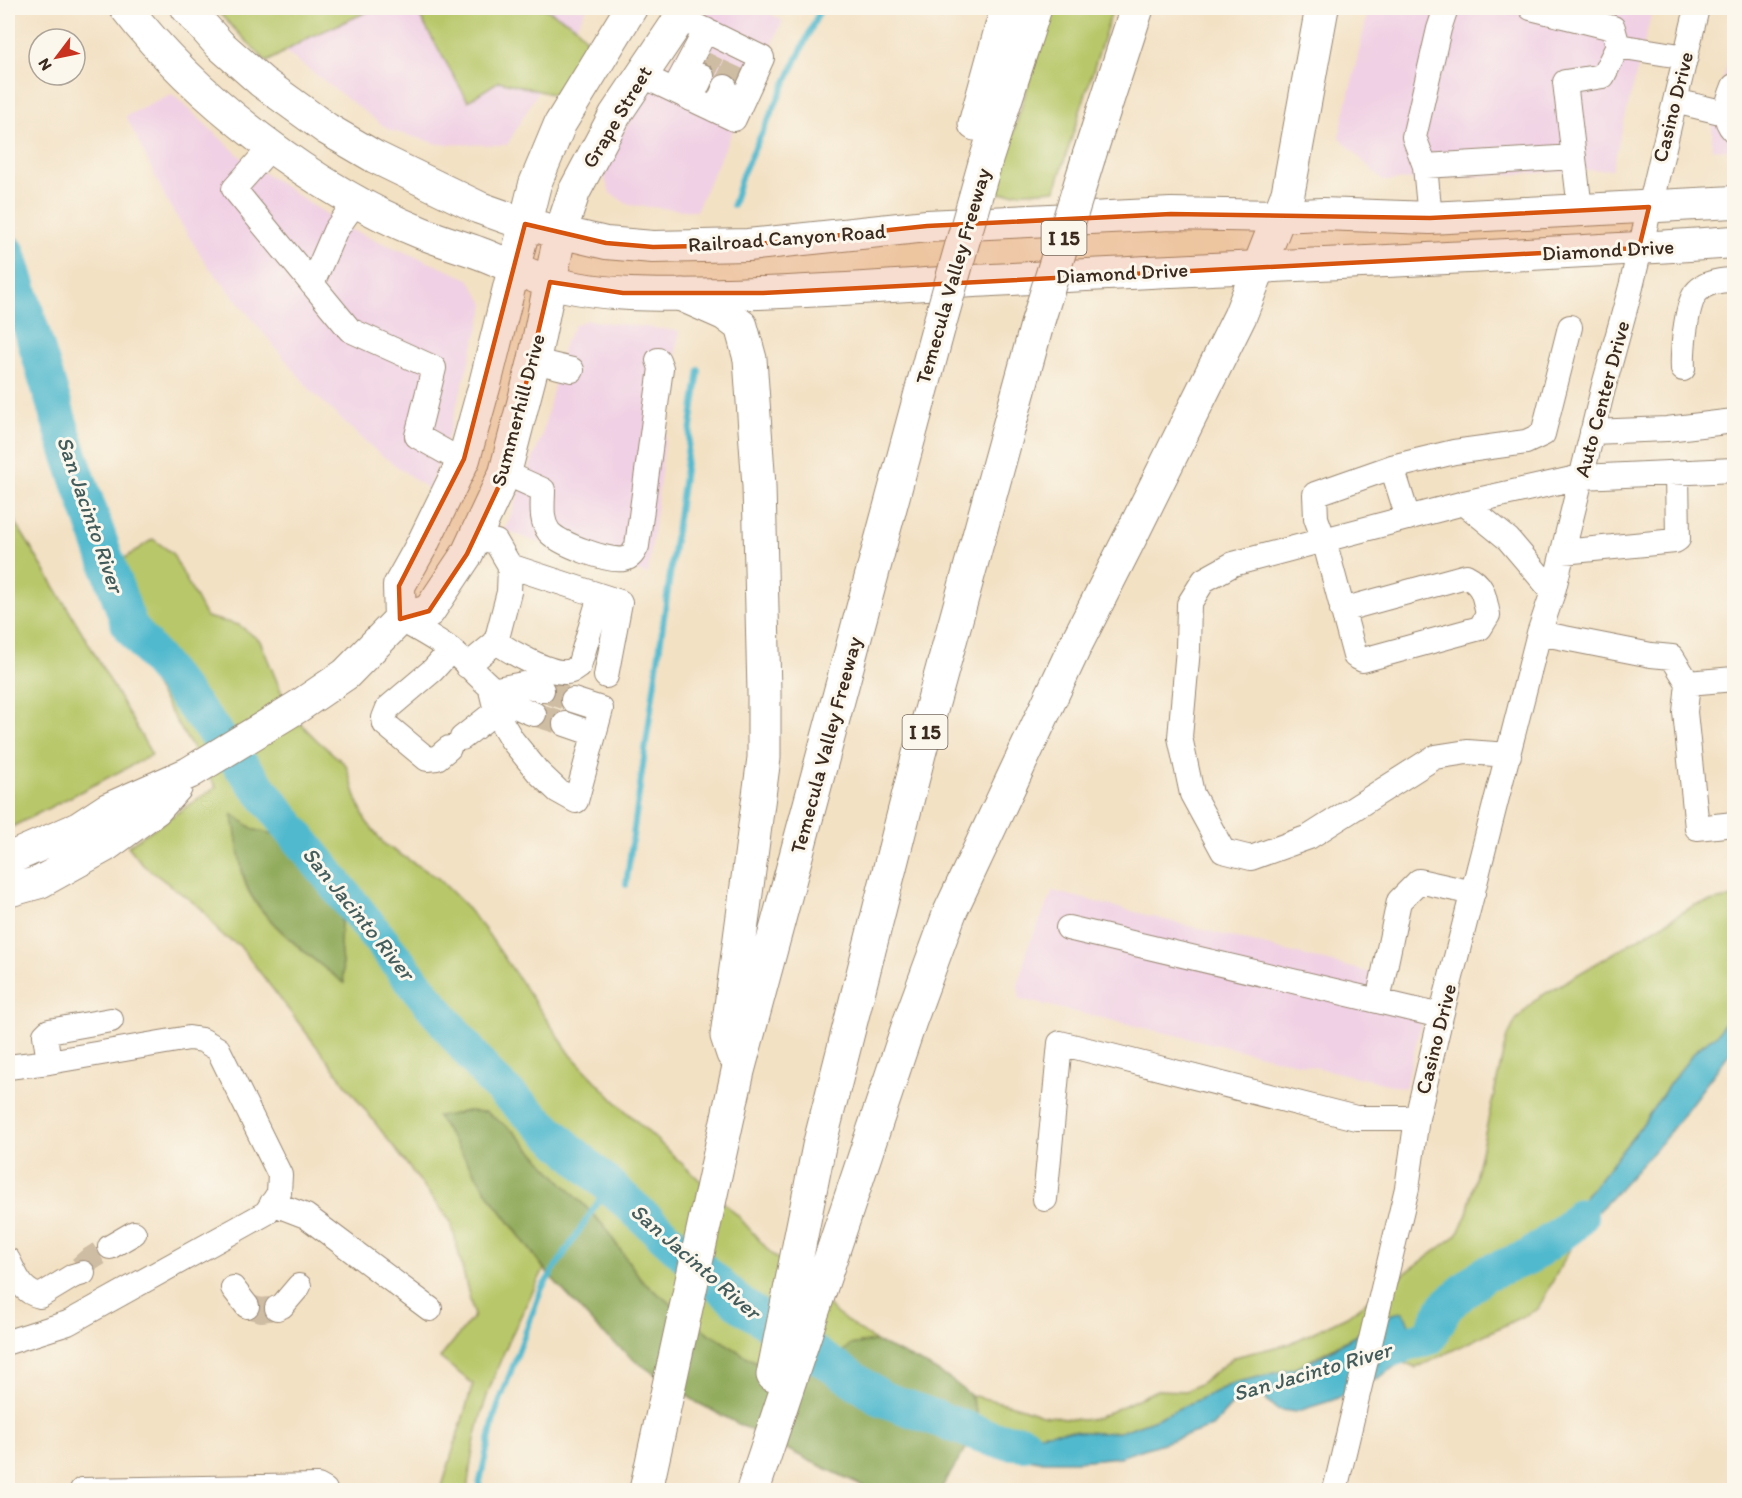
<svg xmlns="http://www.w3.org/2000/svg" width="1742" height="1498" viewBox="0 0 1742 1498" font-family="Itim,sans-serif">
	<rect width="100%" height="100%" fill="#fbf7ec"/>
	<filter id="ink" filterUnits="userSpaceOnUse"><feTurbulence type="fractalNoise" baseFrequency=".0167" numOctaves="2"/><feDisplacementMap in="SourceGraphic" scale="12" xChannelSelector="R" yChannelSelector="G"/><feConvolveMatrix kernelMatrix="1 2 1 2 8 2 1 2 1" color-interpolation-filters="sRGB"/></filter>
	<filter id="wash" filterUnits="userSpaceOnUse"><feTurbulence type="fractalNoise" baseFrequency=".008" numOctaves="4" result="noise"/><feDisplacementMap in="SourceGraphic" scale="24" xChannelSelector="R" yChannelSelector="G"/><feGaussianBlur stdDeviation="1.35" result="paint"/><feColorMatrix in="noise" values="0 0 0 0 0 0 0 0 0 0 0 0 0 0 0 0 0 1.4 0 .05"/><feComposite in="paint" operator="in"/></filter>
	<g filter="url(#wash)">
		<rect width="100%" height="100%" fill="#f3e1c4"/>
		<path fill="#f0d0e4" d="M232,8H587L507,145L439,144L389,130L235,14Z
			M709,8H761L783,21L696,211L629,205L610,193L605,179V160L645,97Z
			M1369,8H1653L1612,169L1383,181L1339,137Z
			M1734,40V151L1712,149V117Z
			M172,94L243,159L349,229L469,279L485,305L447,440L428,489L377,452L312,392L205,262L168,203L126,116Z
			M587,320L679,331L648,574L579,558L505,530L542,436L564,344L575,325Z
			M1053,891L1376,974L1375,987L1427,999L1405,1088L1020,999L1018,986L1028,947Z"/>
		<path fill="#b8c769" stroke="#7a7844" stroke-width="1.5" fill-rule="evenodd" d="M214,8H376L308,38L267,62Z
			M415,8H544L576,26L588,42L555,95L499,81L468,101Z
			M1051,8H1113L1055,190L995,194Z
			M8,510L85,637L152,755L8,829Z
			M153,539L172,553L206,617L239,625L260,641L283,696L299,722L318,741L346,765L357,800L366,821L385,845L438,878L464,904L486,931L571,1055L614,1100L738,1216L769,1251L837,1314L875,1341L850,1345L827,1366L790,1375L752,1360L707,1332L643,1282L602,1224L513,1131L467,1111L450,1115L438,1116L492,1199L544,1269C518,1321 490,1375 477,1431C472,1450 470,1471 467,1490H441L473,1384L440,1358L474,1316L451,1222L239,945L221,935L202,909L143,865L128,846L216,787L110,612L103,589L109,569ZM233,815L255,830L343,871L340,945L344,983C315,961 261,920 247,888C241,873 240,857 239,842C238,833 234,823 233,815Z
			M1734,897V1009L1717,1034L1697,1049L1671,1082L1640,1128L1594,1186L1566,1217L1549,1233L1538,1240L1552,1251L1581,1228L1538,1309L1416,1368L1401,1362L1409,1341L1362,1332L1296,1368L1234,1383L1156,1419L1120,1432L1100,1433L1066,1431L1030,1435L998,1432L981,1425L970,1395L1017,1406L1042,1415L1082,1420L1097,1418L1157,1390L1186,1391L1201,1383L1234,1357L1289,1344L1347,1316L1457,1235L1467,1214L1506,1040L1516,1020L1536,999L1695,905Z"/>
		<path fill="#92ac5d" stroke="#666b3e" stroke-width="1.5" d="M232,814L255,830L306,841L329,850L343,871L340,945L344,983C317,963 258,917 247,886C238,863 238,838 232,814Z
			M467,1111L486,1112L513,1131L602,1224L643,1282L707,1332L752,1360L790,1375L827,1366L850,1345L875,1341L928,1366L953,1381L970,1395L981,1425L940,1490H872L810,1461L698,1403L634,1360L599,1330L550,1276L492,1199L437,1116L450,1115Z"/>
		<path fill="#51b9ce" stroke="#467276" stroke-width="1.5" d="M1734,1009V1047L1666,1137L1610,1199L1581,1228L1552,1251L1540,1245L1537,1240L1549,1233L1566,1217L1594,1186L1640,1128L1671,1082L1697,1049L1717,1034Z
			M1403,1312L1410,1326L1409,1341L1401,1362L1380,1377L1333,1400L1295,1412L1276,1409L1262,1395L1253,1392L1240,1396L1212,1427L1119,1457L1077,1461H1039L997,1453L974,1439L981,1425L998,1432L1030,1435L1066,1431L1100,1433L1120,1432L1156,1419L1234,1383L1296,1368L1320,1357L1392,1314Z"/>
		<g fill="none" stroke-linecap="round" stroke-linejoin="round">
			<path stroke="#51b9ce" stroke-width="6" d="M733,205L742,175L821,8
				M626,885L699,370
				M478,1490L495,1414L542,1288L609,1185"/>
			<path stroke="#51b9ce" stroke-width="36" d="M8,253L68,450L129,625L491,1079L741,1305L883,1399L996,1440L1024,1443
				M1362,1358L1429,1337L1446,1306L1484,1274L1529,1257L1571,1226L1580,1216"/>
		</g>
	</g>
	<g filter="url(#ink)">
		<g fill="none" stroke-linecap="round" stroke-linejoin="round">
			<path stroke="#cebca3" stroke-width="24" stroke-dasharray="24 12" stroke-linecap="butt" d="M702,76L714,52
				M725,87L736,63
				M542,690L573,700
				M534,714L565,724
				M80,1268L89,1260L110,1247
				M247,1306L261,1310L277,1308"/>
			<g stroke="#978671" stroke-width="26">
				<path id="minor" d="M1531,8L1613,28L1618,46
					M641,75L734,119L762,58L680,18
					M1734,86C1728,103 1720,116 1734,131
					M674,90L706,30
					M691,99L702,76
					M1675,101L1725,113
					M715,110L725,87
					M272,146L234,189L350,330L434,368L417,436L449,454L464,459
					M1425,166L1574,157
					M1580,209L1565,82L1603,76L1618,46L1686,57
					M1430,218L1425,166L1414,137L1439,29L1446,8
					M312,284L335,231L356,201
					M534,361L572,370
					M1683,369C1682,351 1686,308 1695,294C1704,282 1722,280 1734,280
					M1592,432L1667,429L1734,421
					M1392,467L1454,452L1526,442L1543,434L1570,327
					M505,473L543,490C543,504 540,520 549,532C560,544 608,562 624,559C631,558 634,552 637,546L661,368L658,360
					M1464,503L1508,539L1553,592
					M1563,552L1675,541L1678,539L1677,473
					M510,566L620,602L606,676
					M1342,610L1466,576C1484,585 1484,596 1488,615L1480,628L1363,660L1355,656L1324,540L1316,518L1315,494L1392,467L1408,518
					M400,619C417,629 437,639 452,651C481,675 497,701 534,714
					M1539,633L1651,655L1672,657L1688,683L1734,679
					M496,642C511,652 549,674 567,672C572,672 575,669 579,666L600,596
					M467,666L496,642L509,592L510,566L496,542L475,537
					M1688,683L1685,712L1697,828L1734,824
					M491,690L497,715L512,740L538,772L558,791L576,801L601,709L573,700
					M491,690L523,684L542,690
					M565,724L594,734
					M462,738L495,712
					M449,748L437,758L427,759L385,724L384,718L388,708L433,670L451,650
					M1509,755L1467,752L1435,757L1309,837L1251,858L1223,851L1192,794L1180,737L1188,649L1189,604L1204,580L1233,564L1464,503L1581,477L1734,470
					M1068,928L1441,1016
					M1378,1001L1399,901L1419,881L1473,893
					M49,1062L45,1035L49,1031L111,1020
					M8,1067L49,1062L189,1038L202,1040L218,1049L280,1175L279,1193L266,1213L68,1323L8,1342
					M1045,1199L1060,1043L1356,1118H1417
					M272,1203L306,1216L430,1309
					M110,1247L134,1233
					M8,1260C16,1275 21,1292 40,1296L73,1276L83,1273
					M233,1288L247,1306
					M277,1308L282,1306L299,1286
					M82,1490L318,1486L325,1490
					M1335,1490L1407,1188L1417,1118L1441,1016L1539,633L1553,592L1603,389L1631,287L1697,8"/>
			</g>
			<g stroke="#978671" stroke-width="34">
				<path id="major" d="M126,8C196,99 315,190 422,233C441,241 460,246 479,253C502,261 525,275 550,282C606,298 670,295 728,294C816,292 904,285 992,280C1240,266 1487,259 1734,242
					M187,8L219,44L262,82L327,129L375,157L480,208L525,224L606,243L653,247L748,245L927,226L1171,214L1278,216L1322,214L1430,218L1734,202
					M400,619L399,586L423,543L464,459L485,384L535,184L560,124L631,8
					M8,859L79,828L108,809L189,773L299,706L346,674L400,619L429,611L467,554L505,473L534,361L560,234L574,192L615,115L687,8
					M8,891L40,882L105,846L156,809L176,787"/>
			</g>
			<g stroke="#978671" stroke-width="35">
				<path id="highway" d="M975,124L1007,8
					M1089,156L1137,8
					M985,163L1035,8
					M682,295L725,314L741,326L750,359L759,486L764,692V758L727,1036L733,1054
					M773,1375L819,1146L919,754L1038,321
					M646,1490L738,1071L939,326
					M753,1490L910,1021L950,912L1076,644L1134,530L1240,316L1288,193L1322,8"/>
			</g>
			<use href="#minor" stroke="#fff" stroke-width="24"/>
			<use href="#major" stroke="#fff" stroke-width="32"/>
			<use href="#highway" stroke="#fff" stroke-width="33"/>
			<g stroke="#978671" stroke-width="35" stroke-linecap="butt">
				<path id="highway-bridge" d="M1038,321L1089,156
					M939,326L985,163"/>
			</g>
			<use href="#highway-bridge" stroke="#fff" stroke-width="33"/>
		</g>
	</g>
	<path fill="#d7540e" fill-opacity="0.2" stroke="#d7540e" stroke-width="4.5" stroke-linejoin="round" d="M1649,207L1639,248L763,293H623L550,282L505,473L467,554L429,611L400,619L399,586L464,459L525,224L606,243L653,247L748,245L927,226L1171,214L1430,218Z"/>
	<g text-anchor="middle" stroke-width="6" stroke-linejoin="round" paint-order="stroke">
		<g fill="#fbf7ec" stroke="#75685c" stroke-width="1.5">
			<rect x="1041.5" y="221" width="45" height="34" rx="4.5"/>
			<rect x="902.5" y="715" width="45" height="34" rx="4.5"/>
		</g>
		<g font-size="20" font-weight="bold" fill="#3b2a1e">
			<text x="1064" y="245">I 15</text>
			<text x="925" y="739">I 15</text>
		</g>
		<g font-size="21" fill="#3b2a1e" stroke="#fbf7ec">
			<text transform="translate(1673 107) rotate(-76)" y="7">Casino Drive</text>
			<text transform="translate(617 117) rotate(-59)" y="7">Grape Street</text>
			<text transform="translate(787 238) rotate(-4)" y="7">Railroad Canyon Road</text>
			<text transform="translate(1608 250) rotate(-3)" y="7">Diamond Drive</text>
			<text transform="translate(1122 273) rotate(-3)" y="7">Diamond Drive</text>
			<text transform="translate(953 276) rotate(-74)" y="7">Temecula Valley Freeway</text>
			<text transform="translate(1602 399) rotate(-75)" y="7">Auto Center Drive</text>
			<text transform="translate(518 410) rotate(-75)" y="7">Summerhill Drive</text>
			<text transform="translate(826 745) rotate(-75)" y="7">Temecula Valley Freeway</text>
			<text transform="translate(1436 1039) rotate(-76)" y="7">Casino Drive</text>
		</g>
		<g font-size="22" font-style="italic" fill="#435c5c" stroke="#fbf7ec">
			<text transform="translate(91 514) rotate(71)" y="8">San Jacinto River</text>
			<text transform="translate(359 913) rotate(51)" y="8">San Jacinto River</text>
			<text transform="translate(696 1261) rotate(41)" y="8">San Jacinto River</text>
			<text transform="translate(1312 1371) rotate(-16)" y="8">San Jacinto River</text>
		</g>
	</g>
	<rect width="1742" height="1498" fill="none" stroke="#fbf7ec" stroke-width="30"/>
	<g transform="translate(57 57) rotate(238)"><circle r="28" fill="#fbf7ec" stroke="#aea59a" stroke-width="1.5"/>
	<path d="M0-4.5L10 22L0 15L-10 22Z" fill="#c8321e"/>
	<text y="-9" font-size="16" font-weight="bold" text-anchor="middle" fill="#3b2a1e">N</text>
	</g>
</svg>
